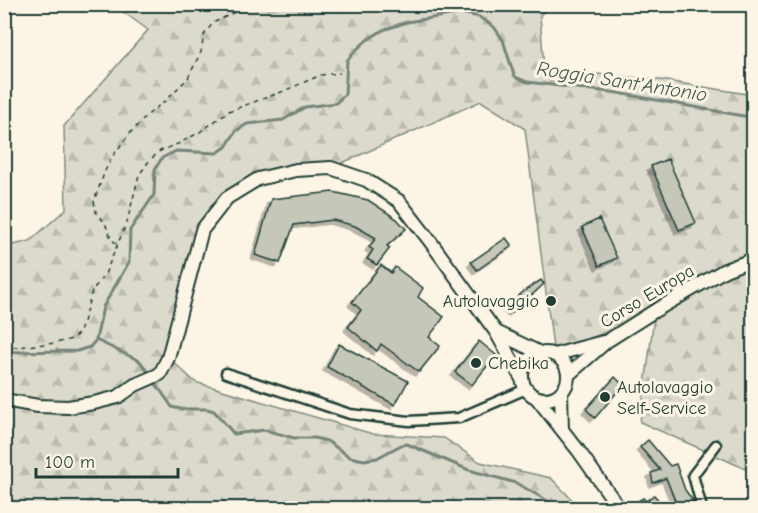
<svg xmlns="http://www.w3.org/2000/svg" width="758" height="513" viewBox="0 0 758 513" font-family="'Comic Neue',sans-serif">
	<defs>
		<pattern id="forest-firs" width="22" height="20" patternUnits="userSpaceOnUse" patternTransform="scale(1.5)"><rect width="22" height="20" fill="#dcdacc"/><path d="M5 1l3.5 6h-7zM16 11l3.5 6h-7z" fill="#bcbcb0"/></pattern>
		<filter id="shadow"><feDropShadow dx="-4" dy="4" stdDeviation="0" flood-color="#0004"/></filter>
	</defs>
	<rect width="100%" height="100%" fill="#fcf5e5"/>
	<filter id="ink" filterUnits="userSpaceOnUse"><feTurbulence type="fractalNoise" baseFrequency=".0167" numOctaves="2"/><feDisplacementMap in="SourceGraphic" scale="12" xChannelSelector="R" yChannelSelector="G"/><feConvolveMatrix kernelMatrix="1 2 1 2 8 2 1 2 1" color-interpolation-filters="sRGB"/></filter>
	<g filter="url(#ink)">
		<path fill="url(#forest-firs)" stroke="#7e8c80" stroke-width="1.5" d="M114,5H552L540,15L544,69L660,80L753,95V472L640,422L655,310L554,355L525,129L481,101L331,168L296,170L227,198L202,230L169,358L195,382L373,434L444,438L480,462L551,478L580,508H5L4,247L30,241L66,209L64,126L148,30Z"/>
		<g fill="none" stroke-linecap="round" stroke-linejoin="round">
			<path stroke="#758479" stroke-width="3" d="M96,340L140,361L150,375
				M4,352L77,351L90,347L96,340L103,307L129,262L130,230L154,195L155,169L162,158L176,151L217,153L226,147L236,131L247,124L283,120L305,107L336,103L345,94L347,61L354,52L367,40L383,30L407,22L462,13L479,17L494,27L503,40L514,75L517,78L527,82L618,93L754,118
				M154,381L172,407L180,409H207L214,411L234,434L265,430L294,438H314L327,441L350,457L364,460L377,458L401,445L407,444L469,470L516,483L548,501L556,508"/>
		</g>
		<path fill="#c5c7b9" stroke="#1f3d34" stroke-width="1.5" filter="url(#shadow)" d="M668,159L696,223L679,230L651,166Z
			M333,192L368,200L397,219L406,229L387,246L390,248L377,265L367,259L373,250L369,247L376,238L355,226L333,220L294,225L280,263L255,255L271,199Z
			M599,219L617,258L599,266L582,227Z
			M506,238L512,246L477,270L471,262Z
			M381,265L391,273L395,267L423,288L418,297L444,317L429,337L440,346L419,372L381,344L377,351L348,327L361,310L352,302Z
			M541,280L544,284L512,313L507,307L524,291Z
			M479,341L496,355L472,385L455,372Z
			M339,344L408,381L395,405L327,367Z
			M615,377L623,385L595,418L586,409Z
			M648,440L670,466L676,464L685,490L693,501L695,505L691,508H678L666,478L653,483L651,473L660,470L640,447Z
			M654,495L665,508H650L648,505L644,508H627L643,498L646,501Z"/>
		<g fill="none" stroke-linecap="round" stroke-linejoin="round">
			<g stroke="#1f3d34" stroke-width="13">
				<path id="minor" d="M226,373L350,414L409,421L459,418L526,389
					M702,508L693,475L716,445"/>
			</g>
			<g stroke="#1f3d34" stroke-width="16">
				<path id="secondary" d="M496,332L540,353
					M522 376a23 23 0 1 1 46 0a23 23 0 1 1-46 0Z
					M554,355L603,342
					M568,375L607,341L656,310L725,270L754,259
					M561,392L562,430
					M536,397L578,450L619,508
					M4,400L38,406L68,407L94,403L118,397L135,385L160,374L168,358L202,230L227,198L258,179L296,170L331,168L366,180L399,201L430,241L496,332L522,379"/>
			</g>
			<path stroke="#1f3d34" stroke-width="1.5" stroke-dasharray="4.5 4.5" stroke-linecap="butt" d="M116,244L111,238L105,223L96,212L94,201L105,171L112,157L130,133L151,112L165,101L188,78L201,52L204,35L213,23L251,4
				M4,348L56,343L72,339L80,332L92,291L105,274L127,222L139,175L149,161L160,151L180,143L200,132L229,111L279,93L321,75L340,73"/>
			<use href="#minor" stroke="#fcf5e5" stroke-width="8"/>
			<use href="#secondary" stroke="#fcf5e5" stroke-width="12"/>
		</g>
	</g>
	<g fill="#1f3d34" stroke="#fcf5e5" stroke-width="2">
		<circle cx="551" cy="301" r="6"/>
		<circle cx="476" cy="363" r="6"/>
		<circle cx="605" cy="397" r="6"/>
	</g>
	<g text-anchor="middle" stroke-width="6" stroke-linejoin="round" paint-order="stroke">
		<g font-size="18" fill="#1f3d34" stroke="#fcf5e5">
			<text transform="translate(647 296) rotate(-31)" y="6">Corso Europa</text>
		</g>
		<g font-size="18" fill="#1f3d34" stroke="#fcf5e5" text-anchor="start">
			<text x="539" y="307" text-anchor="end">Autolavaggio</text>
			<text x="488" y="369">Chebika</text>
			<text x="617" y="393">Autolavaggio<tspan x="617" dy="21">Self-Service</tspan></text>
		</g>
		<g font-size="20" font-style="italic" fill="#435a51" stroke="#fcf5e5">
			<text transform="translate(622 81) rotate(9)" y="7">Roggia Sant'Antonio</text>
		</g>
	</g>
	<rect width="758" height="513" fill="none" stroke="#fcf5e5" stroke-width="24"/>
	<rect x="12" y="12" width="734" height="489" fill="none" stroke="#1f3d34" stroke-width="2" filter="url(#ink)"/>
	<path d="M36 468v9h142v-9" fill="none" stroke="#1f3d34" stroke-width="3"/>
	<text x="45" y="468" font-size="18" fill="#1f3d34" stroke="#fcf5e5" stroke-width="4.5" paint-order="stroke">100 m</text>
</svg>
